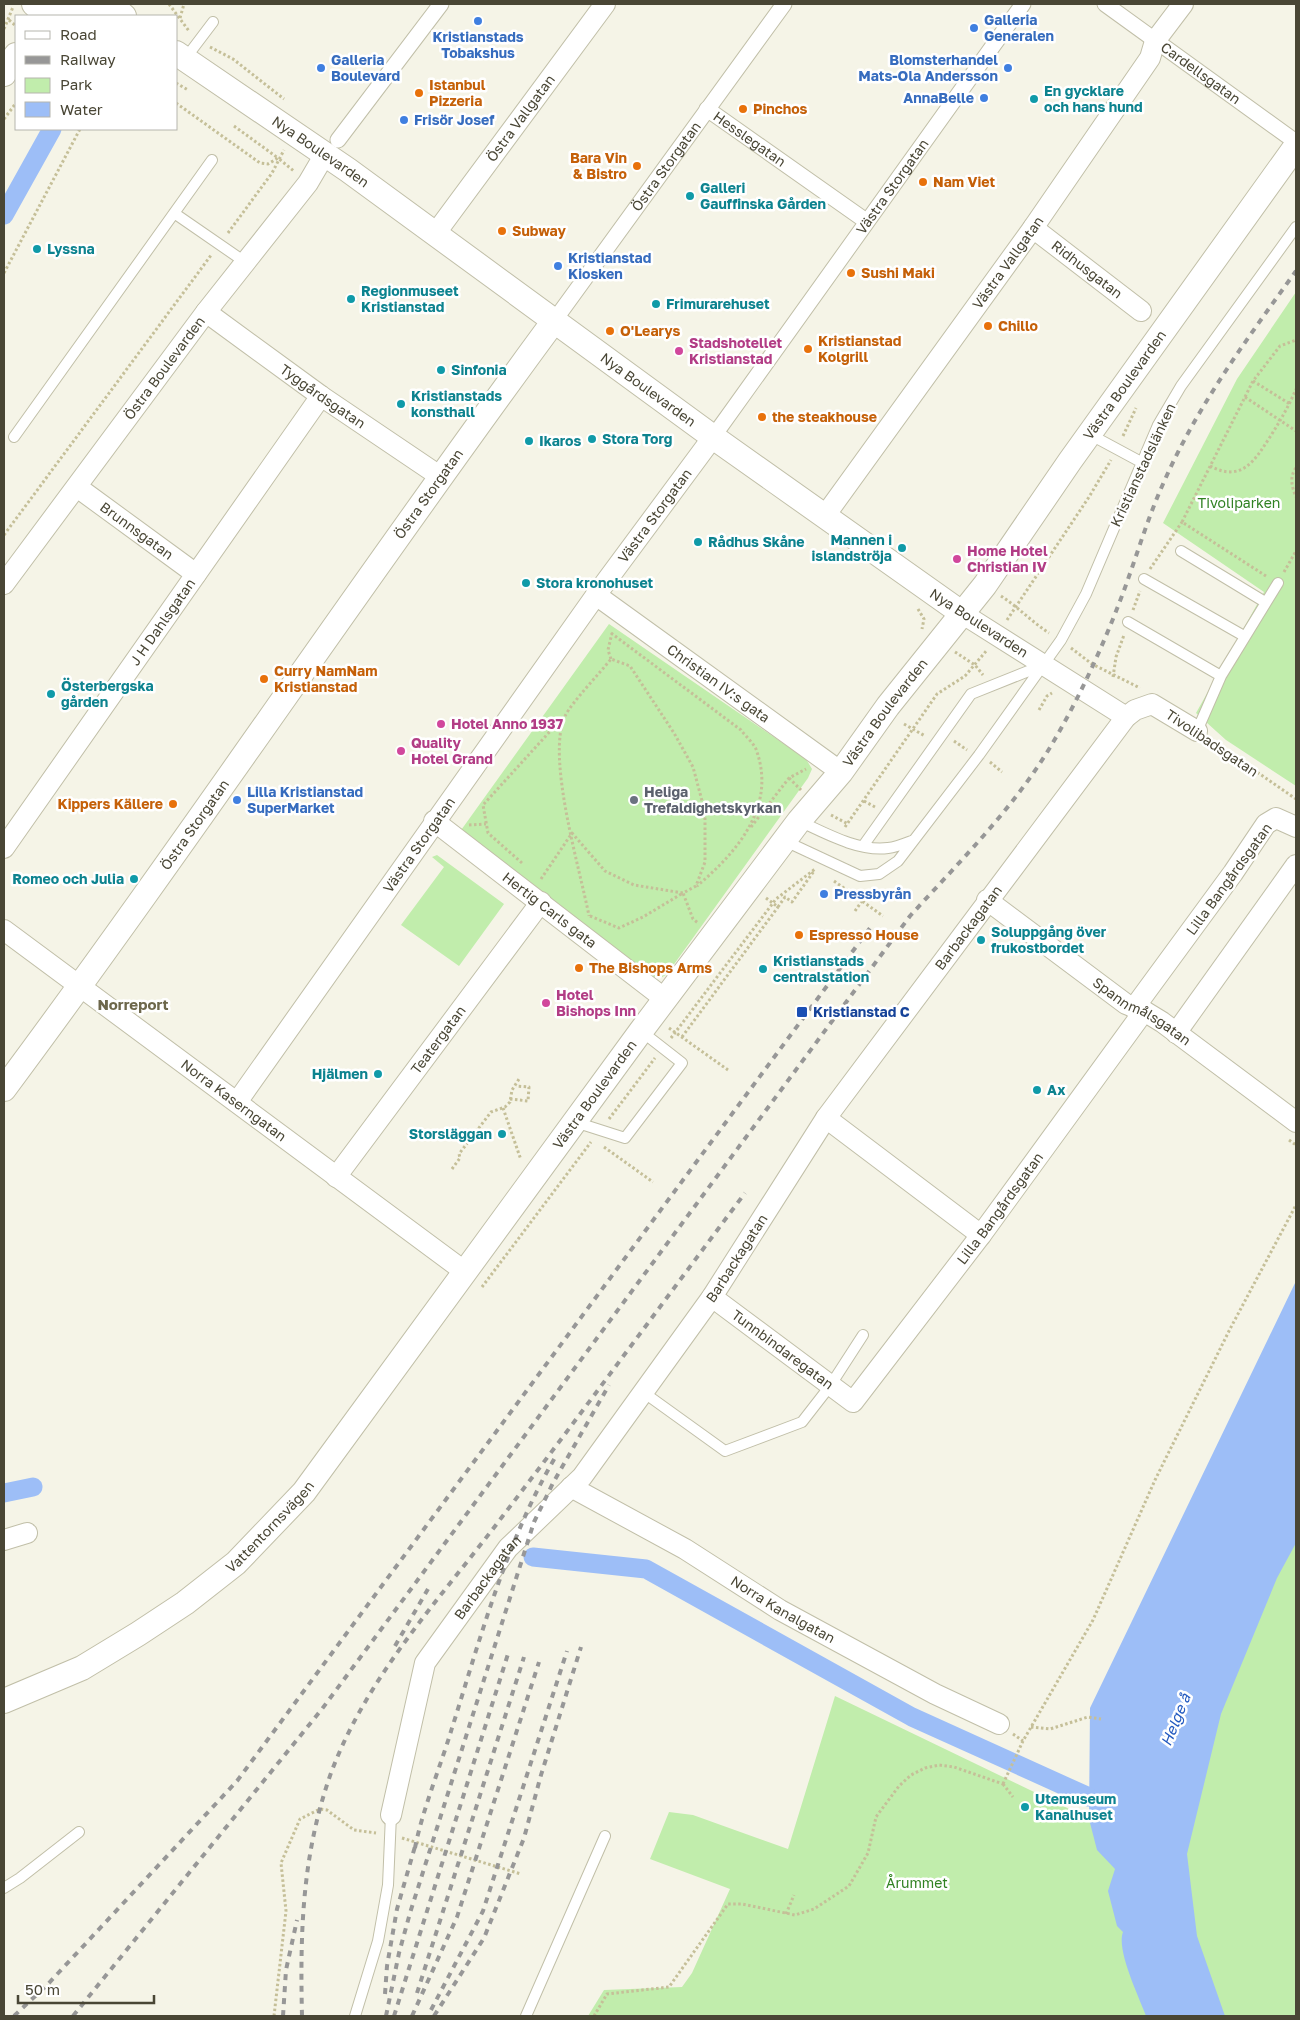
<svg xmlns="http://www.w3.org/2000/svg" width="1300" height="2020" viewBox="0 0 1300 2020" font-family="'Golos Text',sans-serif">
	<rect width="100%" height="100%" fill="#f5f4e7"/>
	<path fill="#c1edac" d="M1296,292V786L1226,740L1196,713L1264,592L1163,523L1237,379Z
		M609,624L806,759L812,769L808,778L667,974L661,978L651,976L459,833Z
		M437,855L504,904L459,966L401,925L444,867L432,857Z
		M1296,1436V2016H588L604,1990L682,1987L692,1973L730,1889L650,1859L669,1812L693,1815L788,1849L835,1696L1142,1844Z"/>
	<path fill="#9dbef7" d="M1296,1281V1543L1277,1578L1221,1714L1187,1854L1197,1936L1225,2016H1146C1139,1997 1116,1950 1123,1932L1117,1926L1108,1891L1115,1869L1097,1850L1089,1819L1090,1708Z"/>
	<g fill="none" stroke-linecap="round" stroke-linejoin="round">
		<path stroke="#9dbef7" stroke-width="19" d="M4,215L52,129
			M4,1493L33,1487
			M533,1557L646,1569L912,1717L1089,1797"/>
		<g stroke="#c1bfa8" stroke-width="12">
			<path id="service" d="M185,59L213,22
				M174,213L245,262
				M1089,434L1141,462
				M14,437L212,160
				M1181,551L1265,602
				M1144,579L1244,636
				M1128,622L1221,676
				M1197,731L1221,676L1278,583
				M799,821C825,833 859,852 888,848C897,847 906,843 914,840
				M785,841L860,876L879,874L898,861L979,755L1061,640L1086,594L1158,425L1181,386L1296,227
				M863,846L971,694L1041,666
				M575,1122L625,1138L682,1063L641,1031
				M643,1392L725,1451L802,1422L830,1386L863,1335
				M4,1888L20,1878L79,1832
				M355,2016L378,1941L388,1885L391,1815
				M526,2016L605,1836"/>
		</g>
		<g stroke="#c1bfa8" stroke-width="17">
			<g id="pedestrian">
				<path id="s1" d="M1105,4L1296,142"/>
				<path id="s2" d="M707,109L866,221"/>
				<path d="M338,140L441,4"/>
				<path id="s3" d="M554,321L784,4"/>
				<path id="s4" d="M713,437L1023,4"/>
			</g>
		</g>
		<g stroke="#c1bfa8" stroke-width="22">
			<g id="minor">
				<path id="s5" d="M1033,228L1141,311"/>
				<path id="s6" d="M435,234L605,4"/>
				<path id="s7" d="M206,312L321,396L441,477"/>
				<path id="s8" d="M77,487L196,574"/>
				<path id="s9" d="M824,517L1033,228L1150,58L1155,41L1183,4"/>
				<path id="s10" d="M4,584L206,312L308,183L325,154"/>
				<path id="s11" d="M596,595L841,772"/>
				<path d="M963,614L1126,717"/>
				<path id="s12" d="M434,821L665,999"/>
				<path id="s13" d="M4,848L321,396"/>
				<path id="s14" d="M987,900L1126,1004L1144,1011L1162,1022L1296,1122"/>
				<path id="s15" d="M4,930L464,1271"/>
				<path d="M1134,1008L1233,873L1266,824L1276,818L1296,827"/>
				<path d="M1176,1033L1296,865"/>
				<path id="s16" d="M237,1102L596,595L713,437"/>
				<path d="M826,1118L981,1235"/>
				<path id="s17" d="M336,1177L541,902"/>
				<path id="s18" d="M712,1297L853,1402L981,1235L1144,1011"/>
				<path id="s19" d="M571,1487L685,1549L780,1610L935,1694L999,1724"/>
				<path d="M4,1540L27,1533"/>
				<path id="s20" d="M391,1815L425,1663L508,1548L582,1477L712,1297L826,1118L1126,717L1135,710L1152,704L1197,731"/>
			</g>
		</g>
		<g stroke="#c1bfa8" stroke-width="26">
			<g id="tertiary">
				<path d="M34,4C47,18 64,16 77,4"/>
				<path d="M110,4L124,16"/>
				<path d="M71,10L101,16"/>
				<path id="s21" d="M176,53L348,170L713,437L963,614"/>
				<path d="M4,74L16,55"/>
				<path id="s22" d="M4,1089C192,836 367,574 554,321"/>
				<path id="s23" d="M4,1701L82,1668L138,1634L185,1603L236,1563L304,1492L641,1031L799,821L841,772L888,706L985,585L1070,461L1296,146"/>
			</g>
		</g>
		<path stroke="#c5bf98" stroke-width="3" stroke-dasharray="2.5 2.5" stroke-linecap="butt" d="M169,4L189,31
			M180,18L184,4
			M9,20L16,26
			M4,29L13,7
			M210,47L233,59L284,99
			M176,83L188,90
			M176,103L260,163L268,164L278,158L295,172
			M4,119L16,103
			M234,126L278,158
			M228,233L272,173L284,150
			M4,273L80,129
			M1253,381L1290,404
			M1245,397L1296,431
			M1123,436L1136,408
			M1210,466C1242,483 1255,460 1270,437C1280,421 1289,406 1296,389
			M1296,468C1289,477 1292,487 1296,497
			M4,535L212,254
			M1150,569L1182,522
			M1284,572L1296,551
			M1266,576L1182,522L1253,381L1280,346L1296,340
			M1001,596C1018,607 1032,622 1049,633
			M918,609L924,619L922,629
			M1133,610L1140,591
			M1007,620L1089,497L1111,460
			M611,633L741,730C746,737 755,744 757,752C776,808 736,853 697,886
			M1071,648L1092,664L1140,688
			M955,652L975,665L983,675
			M611,659L608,650L612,633
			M1113,677L1116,657L1124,635
			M1039,710L1047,696L1052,693
			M904,724L925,736
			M954,741L967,750
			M1212,741L1296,799
			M990,762L1002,772
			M789,778L801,790
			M864,801L875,807
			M831,815L848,824
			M469,825L486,824
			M751,827L789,778L806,769
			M845,827L937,694L965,676L987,650
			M522,863L488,833L483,805L564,716
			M541,879L572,833L605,871L634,885L683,893L696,886L705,862V812L693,767L674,733L630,666L611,659C600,673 572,702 565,716C546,757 580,869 589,916
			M834,881L883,916
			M766,898L778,907L785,897L792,902L814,871
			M855,911L862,901
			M590,916L619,928L643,917L683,893L693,919L698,923
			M669,1028L728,1070
			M682,1037L778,907
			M671,1038L776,899L815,869
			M510,1099L528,1101L529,1087L516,1086
			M503,1108L521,1160
			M609,1119L655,1058
			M1289,1140L1296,1145
			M604,1147L653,1182
			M452,1169L460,1158L459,1154L491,1112L505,1107L510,1102L512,1090L519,1079
			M482,1287L591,1142
			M1031,1727L1050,1729L1088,1717L1101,1719
			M1013,1734L1023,1741
			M1003,1784L1023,1741L1093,1620L1155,1480L1230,1329L1296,1205
			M1003,1784L1013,1797
			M402,1838L521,1874
			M786,1914L794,1895
			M274,2016L286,1911L281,1863L300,1819L320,1809L327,1810L354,1830L376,1833
			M594,2016L607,1994L669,1987L728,1904H742L795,1915L814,1909L849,1886L868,1853L876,1817L899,1786L911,1775L925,1768L939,1765L954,1767L1003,1784"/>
		<use href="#service" stroke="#fff" stroke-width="10"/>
		<use href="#pedestrian" stroke="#fff" stroke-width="15"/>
		<use href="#minor" stroke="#fff" stroke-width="20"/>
		<use href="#tertiary" stroke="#fff" stroke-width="24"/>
		<path stroke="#979797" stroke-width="4" stroke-dasharray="6 6" stroke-linecap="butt" d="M395,1646L428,1589
			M415,1848C422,1811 441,1765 452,1728C481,1636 507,1539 556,1456
			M417,1993L524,1657
			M385,1994L387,1966L397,1909L416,1843
			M431,2010L483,1911L567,1651
			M14,2016L48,1984L237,1781L870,928
			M73,2016L322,1709L910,916C961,860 1017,805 1055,739C1080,696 1102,648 1120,601C1135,562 1146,522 1163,484C1197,406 1247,339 1296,271
			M283,2016L286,1970L297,1920
			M302,2016C300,1931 302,1855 331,1773C367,1676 440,1599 502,1517C584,1410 664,1301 745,1193
			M386,2016L399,1953L410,1913L534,1522L553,1483L609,1385
			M394,2016L508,1654
			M412,2016L457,1917L539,1662
			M434,2016L484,1938L524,1838L541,1775L581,1647"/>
	</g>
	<g fill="#3f7fe0" stroke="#fff" stroke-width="2">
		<circle cx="478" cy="21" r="5"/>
		<circle cx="974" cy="28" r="5"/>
		<circle cx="321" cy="68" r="5"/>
		<circle cx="1008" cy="68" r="5"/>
		<circle cx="984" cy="98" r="5"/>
		<circle cx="404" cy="120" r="5"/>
		<circle cx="558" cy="266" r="5"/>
		<circle cx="237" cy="800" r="5"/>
		<circle cx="824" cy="894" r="5"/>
	</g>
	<g fill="#e8710a" stroke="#fff" stroke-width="2">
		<circle cx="419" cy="93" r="5"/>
		<circle cx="743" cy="109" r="5"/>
		<circle cx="637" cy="166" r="5"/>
		<circle cx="923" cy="182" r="5"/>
		<circle cx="502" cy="231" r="5"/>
		<circle cx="851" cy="273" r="5"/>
		<circle cx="988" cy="326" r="5"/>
		<circle cx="610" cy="331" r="5"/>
		<circle cx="808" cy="349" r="5"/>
		<circle cx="762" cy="417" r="5"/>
		<circle cx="264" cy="679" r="5"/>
		<circle cx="173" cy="804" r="5"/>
		<circle cx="799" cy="935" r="5"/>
		<circle cx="579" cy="968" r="5"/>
	</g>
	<g fill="#0f9aa8" stroke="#fff" stroke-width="2">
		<circle cx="1034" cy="99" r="5"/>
		<circle cx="690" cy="196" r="5"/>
		<circle cx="37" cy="249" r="5"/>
		<circle cx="351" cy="299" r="5"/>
		<circle cx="656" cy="304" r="5"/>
		<circle cx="441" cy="370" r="5"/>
		<circle cx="401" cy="404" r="5"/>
		<circle cx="592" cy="439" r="5"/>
		<circle cx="529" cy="441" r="5"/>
		<circle cx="698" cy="542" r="5"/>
		<circle cx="902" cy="548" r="5"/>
		<circle cx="526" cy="583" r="5"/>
		<circle cx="51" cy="694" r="5"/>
		<circle cx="134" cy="879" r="5"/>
		<circle cx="981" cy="940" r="5"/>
		<circle cx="763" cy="969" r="5"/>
		<circle cx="378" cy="1074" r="5"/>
		<circle cx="1037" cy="1090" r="5"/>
		<circle cx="502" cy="1134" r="5"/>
		<circle cx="1025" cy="1807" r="5"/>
	</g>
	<g fill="#d1479c" stroke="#fff" stroke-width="2">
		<circle cx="679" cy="351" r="5"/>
		<circle cx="957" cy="559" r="5"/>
		<circle cx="441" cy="724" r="5"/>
		<circle cx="401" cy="751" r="5"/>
		<circle cx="546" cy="1003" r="5"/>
	</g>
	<circle fill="#6b7280" stroke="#fff" stroke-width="2" cx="634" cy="800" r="5"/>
	<rect fill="#1a4fb4" stroke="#fff" stroke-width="2" x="796" y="1006" width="12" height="12" rx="2.5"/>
	<g text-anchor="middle" stroke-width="5" stroke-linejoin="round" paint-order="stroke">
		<g font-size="14" font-weight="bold" fill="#366cbe" stroke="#fff" text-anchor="start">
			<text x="984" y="25">Galleria<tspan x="984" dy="16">Generalen</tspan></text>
			<text x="478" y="42" text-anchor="middle">Kristianstads<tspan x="478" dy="16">Tobakshus</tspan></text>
			<text x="331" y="65">Galleria<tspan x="331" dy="16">Boulevard</tspan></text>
			<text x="998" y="65" text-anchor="end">Blomsterhandel<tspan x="998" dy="16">Mats-Ola Andersson</tspan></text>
			<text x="974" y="103" text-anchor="end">AnnaBelle</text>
			<text x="414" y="125">Frisör Josef</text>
			<text x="568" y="263">Kristianstad<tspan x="568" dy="16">Kiosken</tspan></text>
			<text x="247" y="797">Lilla Kristianstad<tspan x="247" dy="16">SuperMarket</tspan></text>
			<text x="834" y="899">Pressbyrån</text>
		</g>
		<g font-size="14" fill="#494635" stroke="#fff">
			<text dy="5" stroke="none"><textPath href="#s1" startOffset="118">Cardellsgatan</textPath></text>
			<text dy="5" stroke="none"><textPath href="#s6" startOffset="144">Östra Vallgatan</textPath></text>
			<text dy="5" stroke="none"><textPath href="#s2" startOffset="52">Hesslegatan</textPath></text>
			<text dy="5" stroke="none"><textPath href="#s21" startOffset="175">Nya Boulevarden</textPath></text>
			<text dy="5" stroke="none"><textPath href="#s3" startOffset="191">Östra Storgatan</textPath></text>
			<text dy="5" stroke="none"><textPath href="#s4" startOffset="308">Västra Storgatan</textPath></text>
			<text dy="5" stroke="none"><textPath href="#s9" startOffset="314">Västra Vallgatan</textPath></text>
			<text dy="5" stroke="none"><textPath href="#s5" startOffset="68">Ridhusgatan</textPath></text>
			<text dy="5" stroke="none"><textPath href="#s10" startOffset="269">Östra Boulevarden</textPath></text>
			<text dy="5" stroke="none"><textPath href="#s23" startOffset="1748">Västra Boulevarden</textPath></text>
			<text dy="5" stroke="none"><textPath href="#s21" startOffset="580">Nya Boulevarden</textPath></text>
			<text dy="5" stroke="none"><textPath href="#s7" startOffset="144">Tyggårdsgatan</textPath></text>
			<text transform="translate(1143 465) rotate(-65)" y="5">Kristianstadslänken</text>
			<text dy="5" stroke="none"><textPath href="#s22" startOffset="731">Östra Storgatan</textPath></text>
			<text dy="5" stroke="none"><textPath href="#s16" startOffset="720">Västra Storgatan</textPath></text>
			<text dy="5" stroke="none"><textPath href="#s8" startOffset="74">Brunnsgatan</textPath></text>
			<text dy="5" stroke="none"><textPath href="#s13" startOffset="276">J H Dahlsgatan</textPath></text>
			<text transform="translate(979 623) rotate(33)" y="5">Nya Boulevarden</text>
			<text dy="5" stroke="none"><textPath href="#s11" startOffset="151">Christian IV:s gata</textPath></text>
			<text dy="5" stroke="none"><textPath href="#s23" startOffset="1342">Västra Boulevarden</textPath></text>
			<text transform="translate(1212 743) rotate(34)" y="5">Tivolibadsgatan</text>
			<text dy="5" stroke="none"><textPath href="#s22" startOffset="326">Östra Storgatan</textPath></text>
			<text dy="5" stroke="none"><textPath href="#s16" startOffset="315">Västra Storgatan</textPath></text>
			<text transform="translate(1229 879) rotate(-54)" y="5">Lilla Bangårdsgatan</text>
			<text dy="5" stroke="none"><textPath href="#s12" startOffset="146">Hertig Carls gata</textPath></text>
			<text dy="5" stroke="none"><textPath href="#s20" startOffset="1072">Barbackagatan</textPath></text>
			<text dy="5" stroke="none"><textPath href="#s14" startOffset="191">Spannmålsgatan</textPath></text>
			<text dy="5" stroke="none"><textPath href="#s17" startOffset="171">Teatergatan</textPath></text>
			<text dy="5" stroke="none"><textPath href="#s23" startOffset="862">Västra Boulevarden</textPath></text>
			<text dy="5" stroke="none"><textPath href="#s15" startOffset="286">Norra Kaserngatan</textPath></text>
			<text dy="5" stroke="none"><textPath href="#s18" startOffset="419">Lilla Bangårdsgatan</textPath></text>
			<text dy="5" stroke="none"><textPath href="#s20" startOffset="668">Barbackagatan</textPath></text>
			<text dy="5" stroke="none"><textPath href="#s18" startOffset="88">Tunnbindaregatan</textPath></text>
			<text dy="5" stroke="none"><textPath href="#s23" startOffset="321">Vattentornsvägen</textPath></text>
			<text dy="5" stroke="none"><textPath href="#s20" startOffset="262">Barbackagatan</textPath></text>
			<text dy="5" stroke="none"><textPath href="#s19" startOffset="245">Norra Kanalgatan</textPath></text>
		</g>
		<g font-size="14" font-weight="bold" fill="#c56008" stroke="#fff" text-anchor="start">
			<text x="429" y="90">Istanbul<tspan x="429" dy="16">Pizzeria</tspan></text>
			<text x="753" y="114">Pinchos</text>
			<text x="627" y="163" text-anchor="end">Bara Vin<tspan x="627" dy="16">&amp; Bistro</tspan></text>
			<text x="933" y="187">Nam Viet</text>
			<text x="512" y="236">Subway</text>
			<text x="861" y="278">Sushi Maki</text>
			<text x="998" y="331">Chillo</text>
			<text x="620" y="336">O'Learys</text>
			<text x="818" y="346">Kristianstad<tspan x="818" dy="16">Kolgrill</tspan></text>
			<text x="772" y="422">the steakhouse</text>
			<text x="274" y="676">Curry NamNam<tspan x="274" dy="16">Kristianstad</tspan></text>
			<text x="163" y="809" text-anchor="end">Kippers Källere</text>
			<text x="809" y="940">Espresso House</text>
			<text x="589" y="973">The Bishops Arms</text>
		</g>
		<g font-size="14" font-weight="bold" fill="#0d838f" stroke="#fff" text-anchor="start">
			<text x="1044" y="96">En gycklare<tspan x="1044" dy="16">och hans hund</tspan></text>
			<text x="700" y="193">Galleri<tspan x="700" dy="16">Gauffinska Gården</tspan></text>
			<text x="47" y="254">Lyssna</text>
			<text x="361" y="296">Regionmuseet<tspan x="361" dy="16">Kristianstad</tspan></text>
			<text x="666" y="309">Frimurarehuset</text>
			<text x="451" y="375">Sinfonia</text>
			<text x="411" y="401">Kristianstads<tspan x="411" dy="16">konsthall</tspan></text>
			<text x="602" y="444">Stora Torg</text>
			<text x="539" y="446">Ikaros</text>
			<text x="892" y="545" text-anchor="end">Mannen i<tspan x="892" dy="16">islandströja</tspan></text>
			<text x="708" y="547">Rådhus Skåne</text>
			<text x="536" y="588">Stora kronohuset</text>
			<text x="61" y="691">Österbergska<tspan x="61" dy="16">gården</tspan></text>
			<text x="124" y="884" text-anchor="end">Romeo och Julia</text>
			<text x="991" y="937">Soluppgång över<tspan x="991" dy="16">frukostbordet</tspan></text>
			<text x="773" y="966">Kristianstads<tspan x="773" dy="16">centralstation</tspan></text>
			<text x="368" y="1079" text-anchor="end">Hjälmen</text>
			<text x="1047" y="1095">Ax</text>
			<text x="492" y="1139" text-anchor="end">Storsläggan</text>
			<text x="1035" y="1804">Utemuseum<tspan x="1035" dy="16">Kanalhuset</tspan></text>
		</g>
		<g font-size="14" font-weight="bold" fill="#b23c85" stroke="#fff" text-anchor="start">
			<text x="689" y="348">Stadshotellet<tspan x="689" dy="16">Kristianstad</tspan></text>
			<text x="967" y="556">Home Hotel<tspan x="967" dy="16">Christian IV</tspan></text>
			<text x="451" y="729">Hotel Anno 1937</text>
			<text x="411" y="748">Quality<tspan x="411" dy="16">Hotel Grand</tspan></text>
			<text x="556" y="1000">Hotel<tspan x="556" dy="16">Bishops Inn</tspan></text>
		</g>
		<g font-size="14" fill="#308122" stroke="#fff">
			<text x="1239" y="508">Tivoliparken</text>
			<text x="917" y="1888">Årummet</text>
		</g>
		<g font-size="14" font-weight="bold" fill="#5b616d" stroke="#fff" text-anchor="start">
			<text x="644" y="797">Heliga<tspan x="644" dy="16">Trefaldighetskyrkan</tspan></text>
		</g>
		<g font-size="14" font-weight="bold" fill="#164399" stroke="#fff" text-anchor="start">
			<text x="813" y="1017">Kristianstad C</text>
		</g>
		<g font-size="15" font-weight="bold" fill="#6d674b" stroke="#fff">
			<text x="133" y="1010">Norreport</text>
		</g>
		<g font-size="15" font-style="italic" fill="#235ac0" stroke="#fff">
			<text transform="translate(1176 1720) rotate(-68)" y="5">Helge å</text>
		</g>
	</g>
	<rect width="1300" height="2020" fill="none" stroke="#494635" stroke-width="10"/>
	<rect x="15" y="15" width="162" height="115" fill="#ffffff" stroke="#b6b5ae"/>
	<rect x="25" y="31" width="25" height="8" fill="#ffffff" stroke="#b6b5ae"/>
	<text x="60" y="40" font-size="15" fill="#494635">Road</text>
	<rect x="25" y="56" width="25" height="8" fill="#979797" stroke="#b6b5ae"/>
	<text x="60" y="65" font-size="15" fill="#494635">Railway</text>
	<rect x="25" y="78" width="25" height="15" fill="#c1edac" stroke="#b6b5ae"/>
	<text x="60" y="90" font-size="15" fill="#494635">Park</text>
	<rect x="25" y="102" width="25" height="15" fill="#9dbef7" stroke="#b6b5ae"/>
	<text x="60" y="115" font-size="15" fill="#494635">Water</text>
	<path d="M18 1995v8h136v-8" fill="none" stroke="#494635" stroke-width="2.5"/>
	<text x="25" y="1995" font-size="15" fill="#494635" stroke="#ffffff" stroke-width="4" paint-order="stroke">50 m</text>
</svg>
